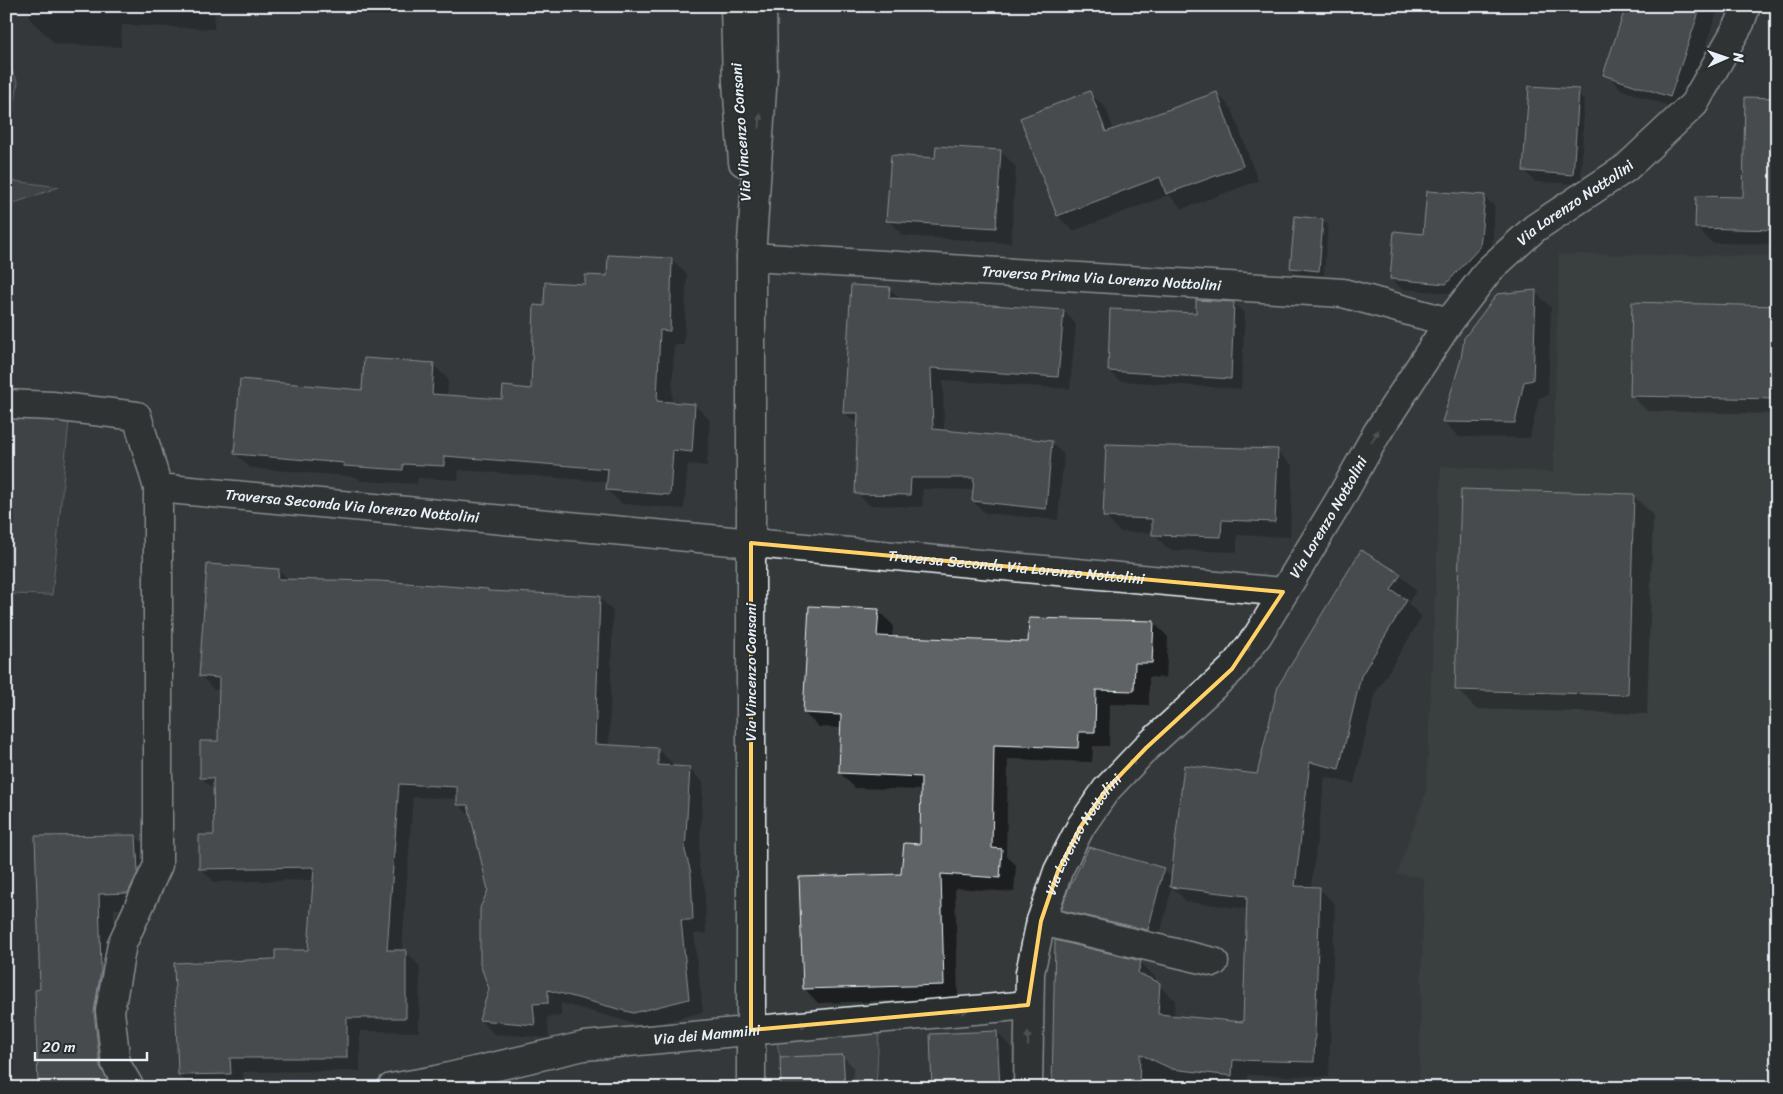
<svg xmlns="http://www.w3.org/2000/svg" width="1783" height="1094" viewBox="0 0 1783 1094" font-family="Sriracha,sans-serif">
	<rect width="100%" height="100%" fill="#35393a"/>
	<filter id="ink" filterUnits="userSpaceOnUse"><feTurbulence type="fractalNoise" baseFrequency=".02" numOctaves="2"/><feDisplacementMap in="SourceGraphic" scale="10" xChannelSelector="R" yChannelSelector="G"/><feConvolveMatrix kernelMatrix="1 2 1 2 8 2 1 2 1" color-interpolation-filters="sRGB"/></filter>
	<g filter="url(#ink)">
		<path fill="#424647" d="M1559,254L1777,256V1088H1419L1424,878L1397,874L1426,792L1441,466L1553,472Z"/>
		<path fill="#4d5152" stroke="#9aa1a5" d="M11,69L18,82L6,164V71Z
			M6,180L59,187L6,206Z
			M6,417L69,420L52,595L6,594Z
			M879,1032L876,1088H845L843,1055L780,1057L776,1038Z"/>
		<path fill="#0007" d="M29,6H215L214,29L122,25L121,47L55,44L29,18Z
			M1628,6H1719L1684,111L1622,90L1608,75Z
			M1573,90L1584,101L1581,184L1535,182L1525,171Z
			M1090,93L1106,108L1114,131L1217,93L1232,109L1258,181L1182,209L1169,195L1073,231L1058,216Z
			M1777,99V244L1712,243L1696,227L1745,198Z
			M1001,151L1016,167L1011,243L903,236L888,220L937,159Z
			M1484,197L1495,207L1491,258L1457,294L1402,289L1391,279Z
			M1323,220L1328,225L1324,275L1296,273L1291,268Z
			M672,259L687,274L684,345H674L672,403L695,405L710,420L707,466L688,464L684,509L622,504L607,490L608,482L459,470L458,480L418,478L417,484L360,481L357,477L250,468L235,453L363,391L433,364L448,379L447,396L504,400L533,390L545,307L586,285Z
			M889,288L901,300L1064,311L1076,324L1070,389L943,380L944,431L1051,442L1064,455L1058,520L985,513L973,501L974,490L923,489L922,507L869,505L857,493L858,425L844,412Z
			M1535,292L1551,307L1548,395L1539,398L1530,438L1459,437L1444,422L1462,359Z
			M1197,302L1234,303L1245,314L1241,389L1120,381L1109,371L1197,314Z
			M1777,307V414L1647,411L1631,395Z
			M1277,451L1293,466L1290,537L1237,535V552L1169,550L1153,533L1120,532L1105,517Z
			M1633,495L1653,515L1647,714L1476,709L1457,689Z
			M1362,551L1401,575L1416,591L1408,603L1422,617L1376,692L1354,784L1325,777L1311,888H1319L1335,904L1329,1077L1248,1075L1247,1088H1053L1140,962L1156,978L1155,982L1175,1000L1174,1016L1244,1023L1248,909L1187,902L1172,887L1159,940L1073,920L1063,909L1163,869L1172,878L1258,775Z
			M279,570L289,580L599,597L613,611L609,746L658,749L672,763L671,767L689,768L703,782L699,866L705,888L706,933L694,934L703,1012L647,1027L561,1003V1016L547,1017L549,1038L494,1034L480,1020L490,989V890L472,818L458,804V799L413,797L402,952H406L420,966L419,1032L360,1031V1071L243,1072L244,1087L222,1088H192L179,1075L276,961L309,952L314,880L214,882L200,868L215,836L214,790L202,778L219,743L220,690H214L201,676Z
			M878,611L893,625L892,638L1030,643L1153,622L1168,637L1166,678L1149,677V705L1110,704L1109,746H1093L1092,762L1008,759L1006,855L1016,865L1014,892L955,888L958,999L818,1003L804,988L903,875L921,845L922,790L855,788L840,773L842,728L819,727L804,713Z
			M37,837H136L152,852L143,909H114L118,1088H39L41,991Z
			M997,1032L1011,1047L1013,1088H933Z
			M843,1056L853,1067L854,1088H782Z"/>
		<path fill="#5f6365" stroke="#e8f1f8" d="M1626,6H1701L1670,97L1603,75Z
			M1529,86L1579,89L1573,175L1523,171Z
			M1090,91L1106,132L1217,92L1243,166L1166,194L1160,177L1057,216L1020,118Z
			M1745,97L1777,98V230L1695,228L1696,196L1743,197Z
			M936,146L1001,150L996,228L886,221L891,155L935,158Z
			M1427,191L1485,195L1480,247L1446,284L1390,279L1394,231L1423,234Z
			M1295,216L1323,219L1319,271L1290,268Z
			M608,255L672,258L670,331L660,330L657,401L695,404L692,452L673,450L670,495L606,490L608,469L444,456V466L403,464V470L344,466V463L234,454L240,379L362,390L364,358L434,363L432,394L502,399L503,386L531,389L534,305L544,306L545,282L585,284V275L607,276Z
			M851,285L890,287L889,298L1064,310L1058,377L931,368L933,429L1052,441L1046,509L972,501L974,478H911L910,495L855,494L858,413H843Z
			M1536,290L1533,380L1524,382L1515,423L1442,422L1461,359L1464,338L1497,294Z
			M1196,300L1234,302L1231,379L1108,371L1110,309L1196,313Z
			M1632,302L1777,306V399L1630,396Z
			M1106,444L1278,449L1275,522L1222,520L1221,537L1152,535V519L1103,517Z
			M1461,489L1634,494L1628,695L1455,690Z
			M1361,550L1401,574L1391,590L1407,600L1361,676L1339,769L1310,762L1295,886L1320,887L1314,1062L1233,1060L1232,1076L1172,1069L1140,1054L1139,1088H1052L1055,940L1141,961L1138,973L1160,983L1158,1014L1243,1022L1247,896L1170,887L1184,765L1257,774L1278,686Z
			M207,564L279,569L278,579L379,581L488,589V591L600,596L595,744L658,748V765L690,767L685,851L691,873L693,920H681L689,999L633,1013L548,990V1003L533,1004L535,1025L479,1020L489,989L480,964V908L488,890L468,805H457V787L399,784L387,950H406V1018H347V1058H230L231,1074L178,1075L174,963L275,959V950H308L314,867L199,869V835H214L213,778H200V741H218L219,678L199,676Z
			M809,606L879,609L877,636L1028,642L1029,618L1154,621L1152,663H1135L1134,691L1096,690L1095,732H1079L1078,748L994,745L992,848L1002,849L1000,878L941,874L944,985L803,989L799,877L901,874L904,843L920,844L921,777L839,773L841,715L803,713Z
			M136,835L138,872L128,893L99,894L101,970L94,1012L100,1066L108,1081V1088H38L35,990L40,989L35,836Z
			M1089,847L1164,868L1148,930L1061,910L1068,890Z
			M997,1031L1000,1088H932L930,1034Z
			M843,1055L845,1088H781L780,1057Z"/>
		<g fill="none" stroke-linecap="round" stroke-linejoin="round">
			<g stroke="#e8f1f8" stroke-width="31">
				<g id="minor">
					<path id="s1" d="M751,257L1343,293L1449,322"/>
					<path d="M6,404L52,406L137,416L158,488V865L122,944L110,1011L116,1064L130,1088"/>
					<path id="s2" d="M158,488L1283,592"/>
					<path d="M1041,921L1214,962"/>
					<path id="s3" d="M391,1088L436,1080L584,1046L1028,1005"/>
					<path id="s4" d="M1028,1088L1030,973L1041,921L1058,871L1081,826L1106,790L1146,748L1232,669L1258,635L1339,501L1377,433L1449,322L1489,270L1535,228L1626,168L1694,104L1740,23L1746,6"/>
				</g>
			</g>
			<g stroke="#e8f1f8" stroke-width="31">
				<path id="tertiary" d="M735,6L737,82L743,162
					M751,1088V257L763,74L762,6"/>
			</g>
			<use href="#minor" stroke="#2a2d2e" stroke-width="28"/>
			<use href="#tertiary" stroke="#2a2d2e" stroke-width="28"/>
		</g>
		<defs><path id="oneway-solid" d="M-6-.8H1V-3.2L6.5 0L1 3.2V.8H-6Z" transform="scale(1.25)"/></defs>
		<g fill="#6c7275">
			<use href="#oneway-solid" transform="translate(760 121) rotate(-86)"/>
			<use href="#oneway-solid" transform="translate(1375 436) rotate(-60)"/>
			<use href="#oneway-solid" transform="translate(1246 650) rotate(-52)"/>
			<use href="#oneway-solid" transform="translate(1131 764) rotate(-47)"/>
			<use href="#oneway-solid" transform="translate(961 1011) rotate(-5)"/>
			<use href="#oneway-solid" transform="translate(800 1025) rotate(-5)"/>
			<use href="#oneway-solid" transform="translate(1028 1039) rotate(-90)"/>
		</g>
	</g>
	<path d="M0 0H1783V1094H0ZM751,543L1283,592L1232,669L1146,748L1106,790L1081,826L1058,871L1041,921L1028,1005L751,1030Z" fill="#35393a" fill-opacity=".55" fill-rule="evenodd"/>
	<path fill="none" stroke="#ffd166" stroke-width="4" stroke-linejoin="round" d="M751,543L1283,592L1232,669L1146,748L1106,790L1081,826L1058,871L1041,921L1028,1005L751,1030Z"/>
	<g text-anchor="middle" stroke-width="4" stroke-linejoin="round" paint-order="stroke">
		<g font-size="15" fill="#e8f1f8" stroke="#2a2d2e">
			<text transform="translate(741 132) rotate(-94)" y="5">Via Vincenzo Consani</text>
			<text dy="5" stroke="none"><textPath href="#s4" startOffset="1075">Via Lorenzo Nottolini</textPath></text>
			<text dy="5" stroke="none"><textPath href="#s1" startOffset="351">Traversa Prima Via Lorenzo Nottolini</textPath></text>
			<text dy="5" stroke="none"><textPath href="#s2" startOffset="195">Traversa Seconda Via lorenzo Nottolini</textPath></text>
			<text dy="5" stroke="none"><textPath href="#s4" startOffset="670">Via Lorenzo Nottolini</textPath></text>
			<text dy="5" stroke="none"><textPath href="#s2" startOffset="862">Traversa Seconda Via Lorenzo Nottolini</textPath></text>
			<text transform="translate(751 672) rotate(-90)" y="5">Via Vincenzo Consani</text>
			<text dy="5" stroke="none"><textPath href="#s4" startOffset="265">Via Lorenzo Nottolini</textPath></text>
			<text dy="5" stroke="none"><textPath href="#s3" startOffset="321">Via dei Mammini</textPath></text>
		</g>
	</g>
	<rect width="1783" height="1094" fill="none" stroke="#2a2d2e" stroke-width="25"/>
	<rect x="12" y="12" width="1758" height="1069" fill="none" stroke="#e8f1f8" stroke-width="2" filter="url(#ink)"/>
	<g transform="translate(1726 58) rotate(88)" stroke="#2a2d2e" stroke-width="4" paint-order="stroke">
	<path d="M0-4L9 19L0 12L-9 19Z" fill="#e8f1f8"/>
	<text y="-8" font-size="14" font-weight="bold" text-anchor="middle" fill="#e8f1f8">N</text>
	</g>
	<path d="M35 1052v8h112v-8" fill="none" stroke="#e8f1f8" stroke-width="2.5"/>
	<text x="42" y="1052" font-size="15" fill="#e8f1f8" stroke="#2a2d2e" stroke-width="4" paint-order="stroke">20 m</text>
</svg>
